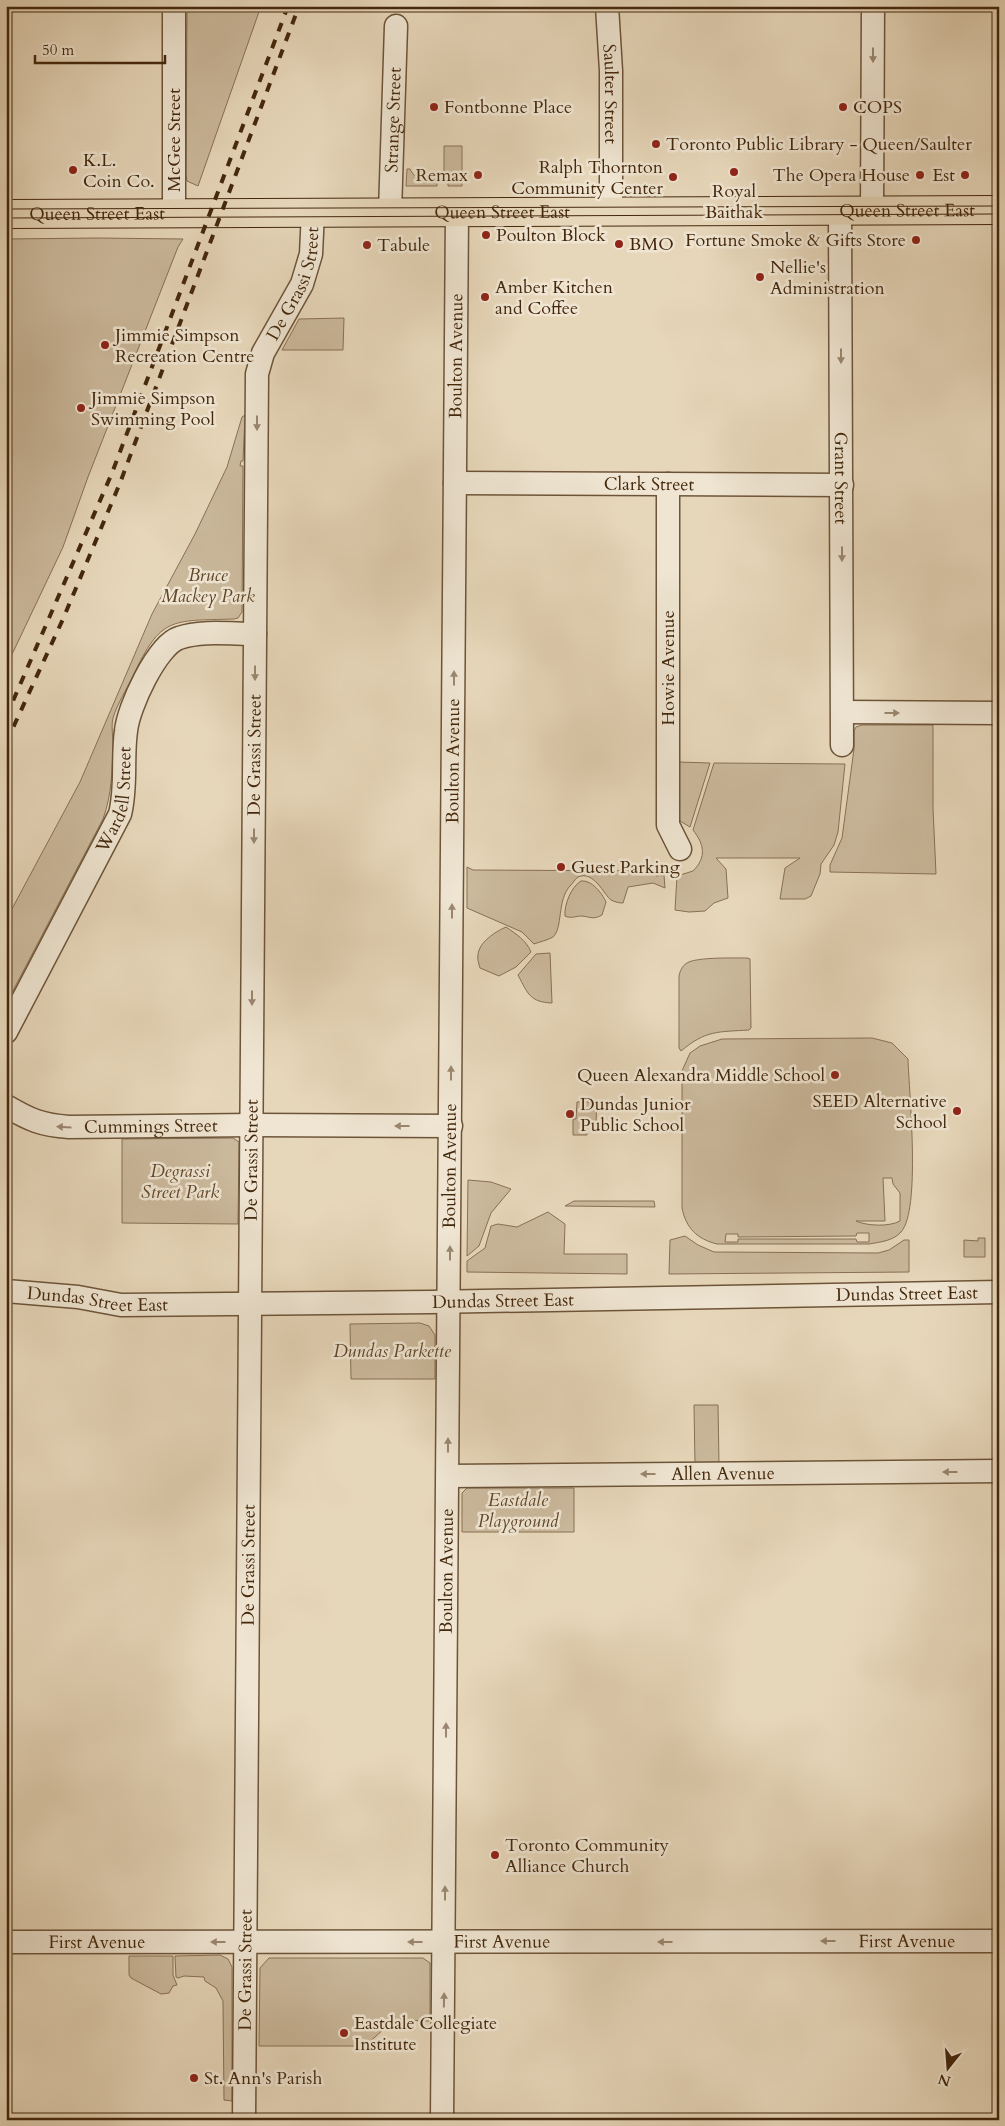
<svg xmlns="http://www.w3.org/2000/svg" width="1005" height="2126" viewBox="0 0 1005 2126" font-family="Cardo,serif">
	<rect width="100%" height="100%" fill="#e7d7ba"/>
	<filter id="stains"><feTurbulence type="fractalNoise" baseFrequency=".004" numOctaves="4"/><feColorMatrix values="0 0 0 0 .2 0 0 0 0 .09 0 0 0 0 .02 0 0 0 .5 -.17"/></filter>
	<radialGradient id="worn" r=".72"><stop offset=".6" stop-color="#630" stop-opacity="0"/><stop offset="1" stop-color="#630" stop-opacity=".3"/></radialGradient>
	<path fill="#cbb99c" stroke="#887054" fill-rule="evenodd" d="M187,6H261L198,186L187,181L186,175Z
		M444,146H462V186H448V182H444Z
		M407,169H410C415,180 425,182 435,174L437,177V186H406Z
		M97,238L183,239L178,247L88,477L63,547L6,667V239Z
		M344,318L343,350H282L299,319Z
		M245,415L243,461H241L240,466H243L242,612L238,618L234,619C171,621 161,616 133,676C127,689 117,704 113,718C111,726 113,736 113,745C112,771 112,794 103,819L6,1004V920L80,782L152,614L195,534L227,467L242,417Z
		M862,725H933V808L936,874L830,872V865L842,838L854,749V731L856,727Z
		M678,762L710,763L690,827L680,821L678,812Z
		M714,763L845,764L838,832L834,845L821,864L820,874L811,896L805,899H780L785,868L800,858H716L726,869L728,898L714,903L705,911L689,912L675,910L677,876L693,871C707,857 704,844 693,830Z
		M467,867L473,870L655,871L656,876L664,875L665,888L653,883L628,887L623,903C619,903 615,902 611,900C604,895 594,870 578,877C575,879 573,883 570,886C557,900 563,928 553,937C548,940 539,942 534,944L522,932L467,908Z
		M581,881C592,880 602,893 606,902L602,915C593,920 591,917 582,916C575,916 572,919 565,916C564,905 571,887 581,881Z
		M506,927C516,934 526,940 531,952L516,967L499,976L480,968C479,964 477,959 478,955C479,942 495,932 506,927Z
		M550,953L552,1003C530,1002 528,994 518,975L536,954Z
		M747,958L750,959L751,1028L749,1030C718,1032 706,1030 681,1051L679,1048V976C680,971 682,966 687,963C696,957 734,958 747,958Z
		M872,1038L892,1043L908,1059C909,1093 921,1210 901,1232C893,1241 880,1242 869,1244H717C697,1239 686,1228 682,1208V1071L690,1053L700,1046L722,1039ZM883,1178H892L893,1184L900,1193V1221C889,1227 867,1226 856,1221H885ZM857,1233H869V1242H857L856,1239H738V1242H725L726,1234H738V1237L856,1236Z
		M577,1102H597L596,1122H587V1135H573V1119H576Z
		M233,1138L239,1142L238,1224L122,1223V1139Z
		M468,1180L491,1182L511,1189L491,1213L479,1246L467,1256Z
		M574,1201H654L655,1207L565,1206Z
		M548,1212L565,1224L564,1254H627V1274L467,1272V1261L485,1248L491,1226L498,1224L517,1227Z
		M685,1236L698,1245L714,1252L878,1253L889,1250L904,1240H909V1272L669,1274L670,1240Z
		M978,1238H985V1257H964V1240L978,1241Z
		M420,1323L429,1326L435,1335V1379H351L350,1324Z
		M694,1405H718L719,1464H695Z
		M467,1488H574V1532H462V1493Z
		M220,1955L228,1959L232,1967V2101L224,2100L223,2001L216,1988L205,1981L204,1977L184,1976L178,1978L176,1977L175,1956Z
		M129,1956H173V1975L177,1985L173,1986L169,1993L161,1994L131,1978L129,1975Z
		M269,1958H423L430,1963V2021L394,2020L365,2046H259L260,1968Z"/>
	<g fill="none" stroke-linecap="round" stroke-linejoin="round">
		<g stroke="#6d5438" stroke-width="25">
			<g id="minor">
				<path id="s1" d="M607,6L611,71V211"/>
				<path id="s2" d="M840,210L842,745"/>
				<path d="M872,210L873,6"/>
				<path id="s3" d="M390,212L396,26"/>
				<path d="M174,213V6"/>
				<path id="s4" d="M455,483L842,485"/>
				<path d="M668,484V825L680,849"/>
				<path d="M843,712L999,713"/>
				<path id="s5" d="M6,1032L120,814C127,786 122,759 126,731C128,708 157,645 179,638C202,630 231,634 255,634"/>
				<path id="s6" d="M6,1106C30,1120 41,1125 69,1127L252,1125L451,1126"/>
				<path id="s7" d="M6,1291L78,1297L121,1305L431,1302L999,1292"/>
				<path id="s8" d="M448,1476L999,1471"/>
				<path id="s9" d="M6,1942L999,1941"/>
				<path id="s10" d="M244,2120L257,374L263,353L302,284L311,254L313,212"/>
				<path id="s11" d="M442,2120L457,212"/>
			</g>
		</g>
		<g stroke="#44280c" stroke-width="30">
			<g id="major">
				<path id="s12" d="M6,214L999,210"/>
			</g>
		</g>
		<use href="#minor" stroke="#efe5d2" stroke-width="22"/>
		<use href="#major" stroke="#e7d7ba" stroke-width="28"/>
		<path stroke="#44280c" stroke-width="1" d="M6,209L999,206
			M6,218L999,214"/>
		<path stroke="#44280c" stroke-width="4" stroke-dasharray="9 9" stroke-linecap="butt" d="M6,717L112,473L288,6
			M6,743L63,619L120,483L299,6"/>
	</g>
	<defs><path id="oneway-solid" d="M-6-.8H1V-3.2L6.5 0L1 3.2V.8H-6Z" transform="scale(1.25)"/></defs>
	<g fill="#9a866f">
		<use href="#oneway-solid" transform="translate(873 55) rotate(90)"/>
		<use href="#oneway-solid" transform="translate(841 356) rotate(90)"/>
		<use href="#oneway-solid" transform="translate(257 423) rotate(90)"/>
		<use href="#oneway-solid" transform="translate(842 554) rotate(90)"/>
		<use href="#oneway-solid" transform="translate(255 673) rotate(90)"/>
		<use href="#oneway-solid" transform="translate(454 678) rotate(-90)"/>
		<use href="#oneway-solid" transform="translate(892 713)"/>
		<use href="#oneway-solid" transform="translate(254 836) rotate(90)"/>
		<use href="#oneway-solid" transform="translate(452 911) rotate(-90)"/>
		<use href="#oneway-solid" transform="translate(252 998) rotate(90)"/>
		<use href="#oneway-solid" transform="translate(451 1073) rotate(-90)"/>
		<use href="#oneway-solid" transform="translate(402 1126) rotate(-180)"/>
		<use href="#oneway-solid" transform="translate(64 1127) rotate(-177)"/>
		<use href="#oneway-solid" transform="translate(450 1253) rotate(-90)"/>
		<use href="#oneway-solid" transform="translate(448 1445) rotate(-90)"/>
		<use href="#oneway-solid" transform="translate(950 1472) rotate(180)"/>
		<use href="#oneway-solid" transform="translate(648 1474) rotate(180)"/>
		<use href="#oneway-solid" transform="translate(446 1730) rotate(-90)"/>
		<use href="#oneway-solid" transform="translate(445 1893) rotate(-90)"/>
		<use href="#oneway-solid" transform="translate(828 1941) rotate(180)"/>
		<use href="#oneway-solid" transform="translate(218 1942) rotate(-180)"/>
		<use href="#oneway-solid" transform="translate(415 1942) rotate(180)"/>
		<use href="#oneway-solid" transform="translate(665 1942) rotate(180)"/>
		<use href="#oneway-solid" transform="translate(444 2000) rotate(-89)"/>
	</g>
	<g fill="#8f2418" stroke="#efe5d2" stroke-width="2">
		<circle cx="434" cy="107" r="5"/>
		<circle cx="843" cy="107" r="5"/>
		<circle cx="656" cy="144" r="5"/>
		<circle cx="73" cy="170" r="5"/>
		<circle cx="734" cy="172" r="5"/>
		<circle cx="478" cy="175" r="5"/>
		<circle cx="920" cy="175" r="5"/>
		<circle cx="965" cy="175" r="5"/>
		<circle cx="673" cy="177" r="5"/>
		<circle cx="486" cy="235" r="5"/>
		<circle cx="916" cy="240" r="5"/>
		<circle cx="619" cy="244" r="5"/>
		<circle cx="367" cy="245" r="5"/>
		<circle cx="760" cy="277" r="5"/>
		<circle cx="485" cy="297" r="5"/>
		<circle cx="105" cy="345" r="5"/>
		<circle cx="81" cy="408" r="5"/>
		<circle cx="561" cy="867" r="5"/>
		<circle cx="835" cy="1075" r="5"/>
		<circle cx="957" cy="1111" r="5"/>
		<circle cx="570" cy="1114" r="5"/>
		<circle cx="495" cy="1855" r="5"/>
		<circle cx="344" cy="2033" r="5"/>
		<circle cx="194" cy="2078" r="5"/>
	</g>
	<g text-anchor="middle" stroke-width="5" stroke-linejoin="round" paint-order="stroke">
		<g font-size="18" fill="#44280c" stroke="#efe5d2">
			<text dy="6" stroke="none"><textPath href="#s1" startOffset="88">Saulter Street</textPath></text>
			<text dy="6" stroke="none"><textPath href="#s3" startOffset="92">Strange Street</textPath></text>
			<text transform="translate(174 140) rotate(-90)" y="6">McGee Street</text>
			<text dy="6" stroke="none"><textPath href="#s12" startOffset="901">Queen Street East</textPath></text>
			<text dy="6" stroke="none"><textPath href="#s12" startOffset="496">Queen Street East</textPath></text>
			<text dy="6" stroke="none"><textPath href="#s12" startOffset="91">Queen Street East</textPath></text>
			<text dy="6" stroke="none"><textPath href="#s10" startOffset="1845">De Grassi Street</textPath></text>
			<text dy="6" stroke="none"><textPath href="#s11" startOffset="1764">Boulton Avenue</textPath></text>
			<text dy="6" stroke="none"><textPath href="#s2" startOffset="268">Grant Street</textPath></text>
			<text dy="6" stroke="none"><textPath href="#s4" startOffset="194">Clark Street</textPath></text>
			<text transform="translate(668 668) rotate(-90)" y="6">Howie Avenue</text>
			<text dy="6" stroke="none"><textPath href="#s10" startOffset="1365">De Grassi Street</textPath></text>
			<text dy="6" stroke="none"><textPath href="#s11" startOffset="1359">Boulton Avenue</textPath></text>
			<text dy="6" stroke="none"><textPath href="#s5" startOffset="259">Wardell Street</textPath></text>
			<text dy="6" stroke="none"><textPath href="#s6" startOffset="149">Cummings Street</textPath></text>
			<text dy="6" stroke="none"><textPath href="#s10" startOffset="960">De Grassi Street</textPath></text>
			<text dy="6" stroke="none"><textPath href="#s11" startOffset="954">Boulton Avenue</textPath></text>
			<text dy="6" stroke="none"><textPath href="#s7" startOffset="902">Dundas Street East</textPath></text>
			<text dy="6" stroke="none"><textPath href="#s7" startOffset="92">Dundas Street East</textPath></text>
			<text dy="6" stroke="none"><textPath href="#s7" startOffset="498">Dundas Street East</textPath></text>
			<text dy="6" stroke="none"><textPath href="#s8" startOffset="275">Allen Avenue</textPath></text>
			<text dy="6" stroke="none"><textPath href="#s10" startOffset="555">De Grassi Street</textPath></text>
			<text dy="6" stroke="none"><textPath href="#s11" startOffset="549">Boulton Avenue</textPath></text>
			<text dy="6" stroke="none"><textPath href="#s9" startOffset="901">First Avenue</textPath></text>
			<text dy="6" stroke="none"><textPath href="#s9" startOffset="91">First Avenue</textPath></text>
			<text dy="6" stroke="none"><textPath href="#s9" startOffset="496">First Avenue</textPath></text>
			<text dy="6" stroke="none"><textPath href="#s10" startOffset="150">De Grassi Street</textPath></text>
		</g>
		<g font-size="18" fill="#44280c" stroke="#efe5d2" text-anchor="start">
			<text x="444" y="113">Fontbonne Place</text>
			<text x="853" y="113">COPS</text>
			<text x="666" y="150">Toronto Public Library - Queen/Saulter</text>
			<text x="83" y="166">K.L.<tspan x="83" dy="21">Coin Co.</tspan></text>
			<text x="663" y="173" text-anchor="end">Ralph Thornton<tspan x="663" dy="21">Community Center</tspan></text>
			<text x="468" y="181" text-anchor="end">Remax</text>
			<text x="910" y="181" text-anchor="end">The Opera House</text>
			<text x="955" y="181" text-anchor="end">Est</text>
			<text x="734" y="197" text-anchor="middle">Royal<tspan x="734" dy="21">Baithak</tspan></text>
			<text x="496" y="241">Poulton Block</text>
			<text x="906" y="246" text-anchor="end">Fortune Smoke &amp; Gifts Store</text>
			<text x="629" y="250">BMO</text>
			<text x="377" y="251">Tabule</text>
			<text x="770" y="273">Nellie's<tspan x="770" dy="21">Administration</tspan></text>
			<text x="495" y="293">Amber Kitchen<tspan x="495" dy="21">and Coffee</tspan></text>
			<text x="115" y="341">Jimmie Simpson<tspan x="115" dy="21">Recreation Centre</tspan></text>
			<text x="91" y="404">Jimmie Simpson<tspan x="91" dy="21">Swimming Pool</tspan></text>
			<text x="571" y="873">Guest Parking</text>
			<text x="825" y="1081" text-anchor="end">Queen Alexandra Middle School</text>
			<text x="947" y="1107" text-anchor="end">SEED Alternative<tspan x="947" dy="21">School</tspan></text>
			<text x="580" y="1110">Dundas Junior<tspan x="580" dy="21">Public School</tspan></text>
			<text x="505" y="1851">Toronto Community<tspan x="505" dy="21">Alliance Church</tspan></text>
			<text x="354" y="2029">Eastdale Collegiate<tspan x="354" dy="21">Institute</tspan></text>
			<text x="204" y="2084">St. Ann's Parish</text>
		</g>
		<g font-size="18" font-style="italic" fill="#5f4529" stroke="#efe5d2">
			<text x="208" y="581">Bruce<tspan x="208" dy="21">Mackey Park</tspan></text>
			<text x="180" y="1177">Degrassi<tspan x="180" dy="21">Street Park</tspan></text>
			<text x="392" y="1357">Dundas Parkette</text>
			<text x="518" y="1506">Eastdale<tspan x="518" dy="21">Playground</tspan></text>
		</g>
	</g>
	<rect width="1005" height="2126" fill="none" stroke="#e7d7ba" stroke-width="25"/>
	<rect x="8" y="8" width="990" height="2111" fill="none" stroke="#44280c" stroke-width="2.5"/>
	<rect x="12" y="12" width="980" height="2101" fill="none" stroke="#44280c"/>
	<g transform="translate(948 2068) rotate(197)" stroke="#efe5d2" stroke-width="4" paint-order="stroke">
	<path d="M0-4L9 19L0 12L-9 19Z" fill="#44280c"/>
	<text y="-8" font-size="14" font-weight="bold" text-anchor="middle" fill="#44280c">N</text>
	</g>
	<path d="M35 55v8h130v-8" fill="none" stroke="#44280c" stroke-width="2.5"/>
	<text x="42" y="55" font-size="15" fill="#44280c" stroke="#efe5d2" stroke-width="4" paint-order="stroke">50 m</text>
	<rect width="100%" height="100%" filter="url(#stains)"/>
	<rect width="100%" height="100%" fill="url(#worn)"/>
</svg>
